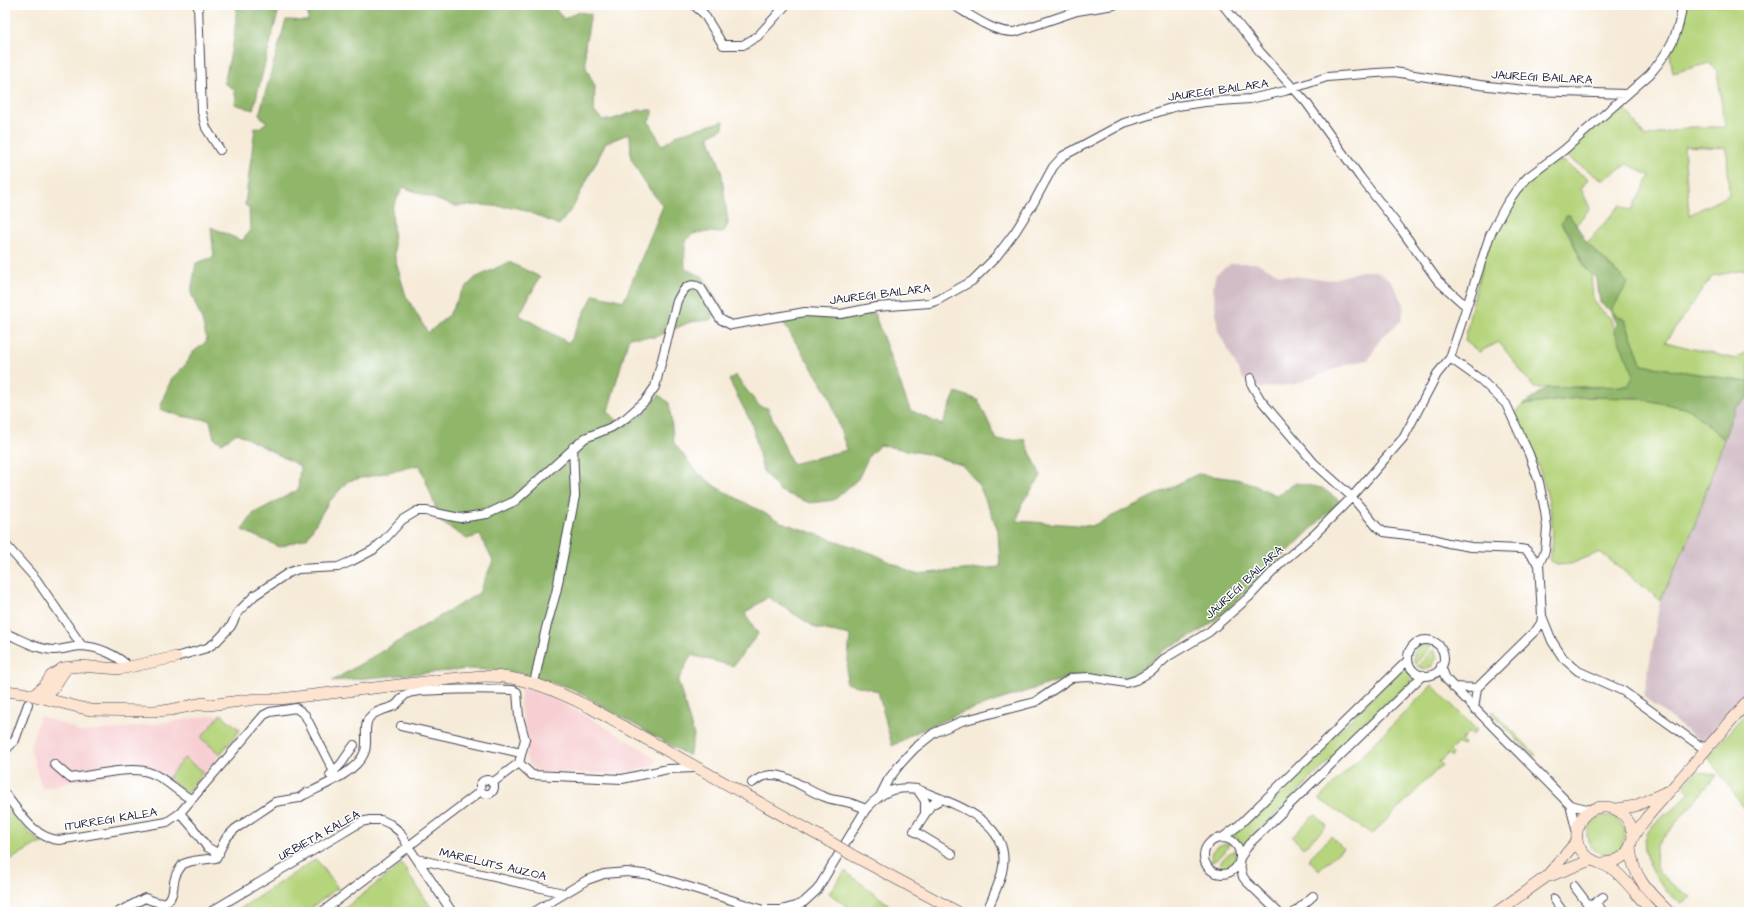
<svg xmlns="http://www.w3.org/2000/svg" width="1754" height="917" viewBox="0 0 1754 917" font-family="'Architects Daughter',sans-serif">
	<rect width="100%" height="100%" fill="#fff"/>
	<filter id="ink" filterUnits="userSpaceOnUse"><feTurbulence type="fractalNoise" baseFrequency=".025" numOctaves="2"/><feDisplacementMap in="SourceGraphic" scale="8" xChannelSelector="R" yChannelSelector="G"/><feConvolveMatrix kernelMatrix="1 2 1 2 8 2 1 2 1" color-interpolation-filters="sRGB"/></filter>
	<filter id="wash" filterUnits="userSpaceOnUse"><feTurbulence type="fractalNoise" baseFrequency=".012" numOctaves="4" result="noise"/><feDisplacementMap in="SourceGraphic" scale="16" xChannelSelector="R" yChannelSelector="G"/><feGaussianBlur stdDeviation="0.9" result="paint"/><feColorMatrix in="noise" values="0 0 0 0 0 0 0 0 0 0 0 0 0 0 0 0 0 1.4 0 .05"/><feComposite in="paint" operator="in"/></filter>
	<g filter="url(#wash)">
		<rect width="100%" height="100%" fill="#f6ebd8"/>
		<path fill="#f7cfd2" d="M522,687L543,694L579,712L639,747L652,756L655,760V764L653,766L625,773H543L536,771L529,764L526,756L528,736L520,706Z
			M221,714L242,729L182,800L176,797L170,788L161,781L143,774L126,772L76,780L42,789L30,747L40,716L71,727L79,732L121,729Z"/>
		<path fill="#d2bdc6" d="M1232,263H1257L1281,275L1331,280L1361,271H1377L1391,281L1404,304L1402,320L1381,338L1368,360L1345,365L1296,384L1261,388L1243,379L1218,331L1213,286L1216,274Z
			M1749,397V694L1709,740L1700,741L1644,697L1660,600L1693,530L1735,408Z"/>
		<path fill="#b5d47b" stroke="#6c7b5b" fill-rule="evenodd" d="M1686,5H1749V269L1712,276L1665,342L1735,359L1749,350L1748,382L1642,365L1625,320L1611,311L1628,283L1587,243L1620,205L1631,211L1650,176L1628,164L1603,180L1567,157L1569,151L1614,108L1623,105L1645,137L1690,127H1725L1717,71L1709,63L1673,73L1670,54L1683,30ZM1684,146L1727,148L1729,195L1689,215Z
			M1555,161H1562L1588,179L1581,189L1590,208L1576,225L1568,214L1561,223C1574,238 1577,260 1591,274L1593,299L1599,308L1610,318L1635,375L1629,386L1534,388L1499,342L1479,352L1465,341C1473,296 1487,231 1517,196C1528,183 1542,171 1555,161Z
			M1586,397L1637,398L1689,409L1724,439L1693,530L1660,600L1600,552L1571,564L1557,565L1550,560C1561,511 1535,455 1515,412L1523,405Z
			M1425,644L1431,647L1415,664C1411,654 1415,647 1425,644Z
			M1434,649L1437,658L1432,666L1425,669L1417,666Z
			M1404,667L1407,671L1415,677L1243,846L1238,839L1232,836Z
			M1432,685L1477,730L1472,735L1469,732L1461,740L1464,744L1462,746L1458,743L1450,751L1453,754L1451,757L1448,754L1439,762L1442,765L1372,834L1319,799Z
			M1749,710V815L1708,757Z
			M1493,711L1536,755L1534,756L1491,713Z
			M221,714L240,730L220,754L201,738Z
			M184,758L203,772L187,793L168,778Z
			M1697,771L1717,775L1657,845C1649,873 1671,884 1691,897L1681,903C1670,896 1659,882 1653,871C1640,849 1641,833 1662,817C1666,814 1671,811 1675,808C1680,804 1685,797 1690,792L1683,786Z
			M5,803L32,836L43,843L35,845L5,863Z
			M1315,814L1327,826L1303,848L1292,837Z
			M1587 835a19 19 0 1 1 38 0a19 19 0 1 1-38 0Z
			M1331,836L1343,848L1319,870L1308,859Z
			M1224,844H1229C1227,851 1219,859 1212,862C1209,852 1214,846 1224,844Z
			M1235,850C1239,863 1230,872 1218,869C1219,861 1228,853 1235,850Z
			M316,859L338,888L306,912H235Z
			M402,864L434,912H340Z
			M845,871L888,904L883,912H854L829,893Z"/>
		<path fill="#90b66b" stroke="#596c53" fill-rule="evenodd" d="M237,5H280L253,110L235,104L236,98L234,89L224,83L234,39Z
			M308,5H552L564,19L578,12L591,14L585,46L586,68L595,86L594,112L603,120H610L640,110H653V115L648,121C655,129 656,138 663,145L679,134L724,121L723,128L709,136L721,169L728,224L723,233C688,231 683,231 685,269L702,276L721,307L711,320L690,322L656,337H629L608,411L622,426L644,414L659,395L669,403L674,443L695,470L716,487L781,522L874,554L915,574L1000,567L998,530L979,485L962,465L927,454L880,445L869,456L858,479L834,500L810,503L780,491L763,471L752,424L729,380L735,375L759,406L768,408L792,464L847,450L829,395L781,319L798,315L837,319L874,313L910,410L942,425L956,392L978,400L997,440L1024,439L1041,476L1022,503L1017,521L1092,526L1198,474L1242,480L1276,495L1296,483L1322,488L1340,501L1242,596L1213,622L1194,635L1164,650L1139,673L1126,680L1070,677L963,712L915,733L892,746L878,691L846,683L850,635L816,628L768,597L745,613L758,634L733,666L691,655L678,681L694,736L689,756L571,688L514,672L471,669L332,681L479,593L493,561L480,535L467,539L441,522L420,465L348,481L328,503L307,538L280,547L242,530L254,513L298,490L300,466L237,433L222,443L214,438L210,420L180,416L160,409L164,396L172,378L186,364L192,353L207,341L202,320L191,293L196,263L214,257L211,227L242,241L250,230L249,207L245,205L255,128H259L267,122L259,115L286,20L308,21ZM630,133L631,158L646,185L663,206L624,301L594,294L569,343L519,315L540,277L509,262L475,278L462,291L449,315L428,333L406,296L395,259L392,209L403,187L454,206L481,205L519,208L559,225L573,207L606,143Z
			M1568,214L1576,225L1587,243L1628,283L1611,311L1625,320L1642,365L1748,382L1749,381V397L1735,408L1724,439L1689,409L1637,398L1586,397L1523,405L1547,388L1628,386L1634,375L1615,332L1617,323L1611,311L1600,303L1597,280L1585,268L1569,232L1561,223Z"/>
	</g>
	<g filter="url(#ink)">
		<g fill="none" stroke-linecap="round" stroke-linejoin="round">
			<g stroke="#424053" stroke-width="10">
				<path id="street" d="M198,5L202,112L206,128L220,150
					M694,5L704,14L723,45H743L758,36L786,5
					M953,5C972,16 993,33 1015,32L1077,11L1114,5
					M1223,5L1261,53L1306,102L1360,177L1400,228L1438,281L1466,306
					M1450,358L1481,380L1506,404L1529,454L1539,482L1545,511L1547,528L1545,551L1539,564L1542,616L1552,641L1563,658L1578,671L1623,691L1700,746L1708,747
					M1251,378L1252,385L1260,399L1314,463L1352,497L1377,527L1384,532L1431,538L1448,543L1471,547L1520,549L1526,550L1539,564
					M5,544L36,579L82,646
					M5,633C20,639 38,650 54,650C64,650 73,646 82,646C99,647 117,655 129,667
					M1408 658a18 18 0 1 1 36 0a18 18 0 1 1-36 0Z
					M176,657L207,648L216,642L231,626L238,612L255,595L288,573L298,569L338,567L352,561L373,550L383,541L402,520L417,511H426L460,518L487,514L515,501L585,438L612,427L626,418L645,401L655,387L677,301C682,291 688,280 701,288L720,319L731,325L805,312L841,314L876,307L930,303L938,300L972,281L996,257L1015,232L1034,202L1053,167L1063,156L1124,123L1177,106L1205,102L1250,99L1285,91L1327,77L1376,73L1394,72L1480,85L1532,91L1626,94
					M1441,666L1446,679L1570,805L1591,810
					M534,683L546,628L556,593L575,496L573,447
					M1453,687L1477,688
					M1474,709L1477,688L1537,629L1541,623L1542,616
					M401,726L521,753
					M5,751L15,740L28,704
					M519,763L532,775L622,779L668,769L696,768
					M54,764L70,778C91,776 124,767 144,771C161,774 176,791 191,799
					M330,775L341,764L354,745
					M480 787a7 7 0 1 1 14 0a7 7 0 1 1-14 0Z
					M752,783C779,762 798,788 825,797C831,800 839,800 846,802C853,803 860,807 866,809
					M917,789L925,801V812
					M5,794C20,812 33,838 59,840L167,822L180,813L264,715L270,712L296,708L305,715L334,772
					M881,794L888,780L901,763L915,748L934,733L962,721L1035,702L1071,678L1090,677L1126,683L1136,680L1153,670L1167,657L1209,632L1249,597L1281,563L1315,534L1352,497L1404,437L1437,374L1450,358L1490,235L1506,205L1517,189L1528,177L1564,150L1650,74C1668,53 1680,33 1682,5
					M304,795C322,786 358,772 365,751C368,741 363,726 369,718C375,710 386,710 394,706C400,703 402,695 409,693C419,690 430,691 440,690C465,689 489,689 513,690L517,692L519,717L525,739L519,763L492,783
					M942,799L931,805L914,831L952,854
					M1570,805L1576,829
					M180,813L193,828L207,847L219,854
					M1204 856a18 18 0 1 1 36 0a18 18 0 1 1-36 0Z
					M1222,838L1238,826L1408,660
					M1240,858L1249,844L1423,675
					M417,859L563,893
					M1239,863L1243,877L1246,881L1278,912
					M1574,886L1590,907
					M1554,899L1563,912
					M1596,902L1603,912
					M118,912L145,898C155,902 168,908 172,894C174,889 173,883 175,878C176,873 180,868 183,864L192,861L216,858L226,838L235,829L275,802L299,798L308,792
					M210,912L361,822L370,820H381L390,824L400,832L408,846L452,912
					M322,912L481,791
					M534,912L587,880L604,874L627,872L651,875L763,910H781L796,906L804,902L817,890L866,809C882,792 893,786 917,789C953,804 1014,821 1002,872C999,884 994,895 989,906V912
					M1295,912L1313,896
					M1583,912L1603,897"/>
			</g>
			<g stroke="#424053" stroke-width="12">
				<path id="secondary" d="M5,691L23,693L90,710L153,711L170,710L204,703
					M33,696L45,685L51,676L63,668L80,666L120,669L176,657
					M44,698C55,690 58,678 67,668
					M197,705H209L256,699H280L459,678C469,677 480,676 490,676C526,677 557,691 589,707L832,843
					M1617,809L1635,806L1666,792
					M1633,838C1631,797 1579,798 1577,833C1576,841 1579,849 1585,855C1594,863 1606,864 1615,871C1629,883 1640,899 1652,912
					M1630,847C1632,876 1649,893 1669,912
					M852,855L958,912
					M1601,863C1613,863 1624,859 1630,847C1631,845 1631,841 1633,838C1636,831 1642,824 1647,817L1749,700
					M1550,876L1591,860
					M1497,912L1546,877L1577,841"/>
			</g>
			<use href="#street" stroke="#fff" stroke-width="8"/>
			<use href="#secondary" stroke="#fde4d0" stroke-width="11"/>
			<g stroke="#424053" stroke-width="12" stroke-linecap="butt">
				<path id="secondary-bridge" d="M832,843L852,855"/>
			</g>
			<use href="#secondary-bridge" stroke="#fde4d0" stroke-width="11"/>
		</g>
	</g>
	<g text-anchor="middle" stroke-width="3" stroke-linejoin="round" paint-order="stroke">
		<g font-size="12" fill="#22223b" stroke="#fff">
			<text transform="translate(1542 77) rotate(3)" y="4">JAUREGI BAILARA</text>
			<text transform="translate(1218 90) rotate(-8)" y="4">JAUREGI BAILARA</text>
			<text transform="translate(880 294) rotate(-7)" y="4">JAUREGI BAILARA</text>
			<text transform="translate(1244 582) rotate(-43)" y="4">JAUREGI BAILARA</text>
			<text transform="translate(111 819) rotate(-9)" y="4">ITURREGI KALEA</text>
			<text transform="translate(319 835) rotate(-29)" y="4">URBIETA KALEA</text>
			<text transform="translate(493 864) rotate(13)" y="4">MARIELUTS AUZOA</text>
		</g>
	</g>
	<rect width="1754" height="917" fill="none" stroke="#fff" stroke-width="20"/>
</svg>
